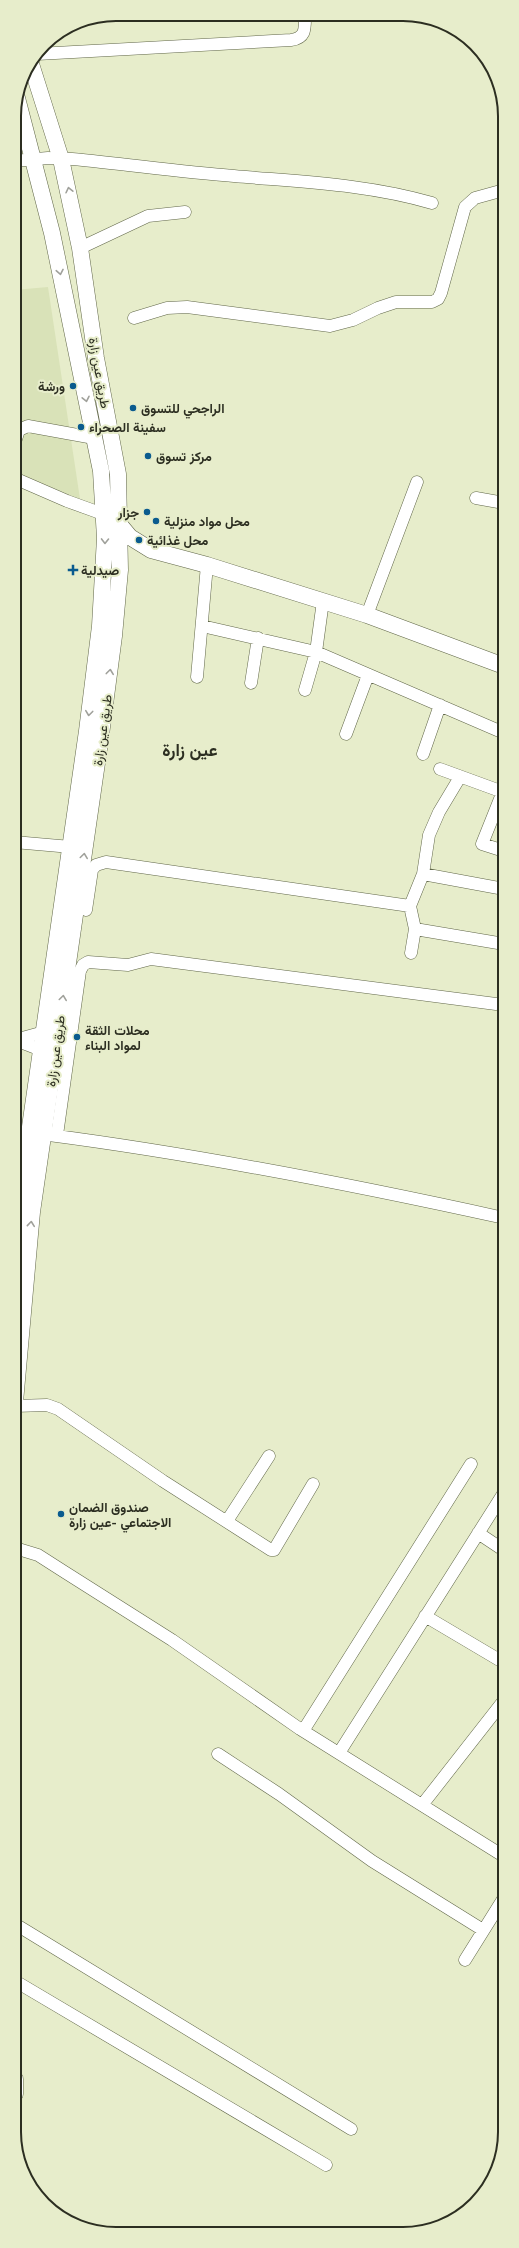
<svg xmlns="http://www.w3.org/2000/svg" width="519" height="2248" viewBox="0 0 519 2248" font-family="'Nunito Sans',Vazirmatn,sans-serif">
	<rect width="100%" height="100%" fill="#e7edcb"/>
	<path fill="#d9e2b8" d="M48,287L80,499L14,472V290Z"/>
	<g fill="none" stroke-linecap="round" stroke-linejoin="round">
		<g stroke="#616749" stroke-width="13">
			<path id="minor" d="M37,54L291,40C306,38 305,29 305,15
				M14,161L48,158L72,159C126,164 180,172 234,176C301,182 367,184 432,203
				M80,248L148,216L185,212
				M134,318L167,308L187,307L330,326L353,320L378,308L396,302H432L438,299L441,293L465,207L475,198L504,190
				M14,445L19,430L28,426L94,438
				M14,478L67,501L103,514
				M476,498L504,503
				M367,615L417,482
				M202,626L316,652L504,733
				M197,677L207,565
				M251,683L258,638
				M305,690L316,652L323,601
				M346,734L368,675
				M423,754L440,705
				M440,769L503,792
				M504,789L482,844L504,851
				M14,842L71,847
				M423,874L504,889
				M86,910L92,870L96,865L106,862L410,906
				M415,929L504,944
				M411,953L415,929L410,906L423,874L429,835L439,812L460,777
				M15,1040L44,1032
				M15,1040L41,1050
				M49,1135C202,1155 354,1185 504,1218
				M57,1135L80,971L83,965L88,962L128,965L151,959L496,1004
				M15,1406L47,1405L58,1409L163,1481L271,1550H274L313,1484
				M227,1521L269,1456
				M478,1533L505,1551
				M15,1548L38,1555L63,1571L172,1640L300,1729L505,1857
				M425,1616L501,1661
				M303,1731L471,1464
				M339,1753L505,1491
				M218,1754L279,1794L372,1861L483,1930
				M422,1805L505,1699
				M15,1924L351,2129
				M465,1960L505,1896
				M15,1981L326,2165"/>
		</g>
		<g stroke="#616749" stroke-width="17">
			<path id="major" d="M120,525L130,537L151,550L207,565L367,615L504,666
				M15,1231L87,731L100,626L105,538L101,471L52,233L17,98
				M15,1402L32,1212L100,742L114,636L120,570L118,474L96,358L80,248L61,159L31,64
				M15,2079V2094"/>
		</g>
		<use href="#minor" stroke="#fff" stroke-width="12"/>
		<use href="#major" stroke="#fff" stroke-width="16"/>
	</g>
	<defs><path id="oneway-chevron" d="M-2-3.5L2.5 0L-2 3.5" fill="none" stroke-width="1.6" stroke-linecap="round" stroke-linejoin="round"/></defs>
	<g stroke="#a0a19b">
		<use href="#oneway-chevron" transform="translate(69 190) rotate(-103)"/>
		<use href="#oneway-chevron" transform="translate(60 272) rotate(79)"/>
		<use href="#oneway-chevron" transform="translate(86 399) rotate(78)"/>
		<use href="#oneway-chevron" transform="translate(105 541) rotate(91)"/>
		<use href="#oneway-chevron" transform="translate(110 672) rotate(-83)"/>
		<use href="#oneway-chevron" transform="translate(89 713) rotate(97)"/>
		<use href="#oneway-chevron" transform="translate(84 856) rotate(-82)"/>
		<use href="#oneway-chevron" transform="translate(63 998) rotate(-82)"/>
		<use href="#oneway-chevron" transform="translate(31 1224) rotate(-84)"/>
	</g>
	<g fill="#0a5b8e" stroke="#e7edcb" stroke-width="1.5">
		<circle cx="73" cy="386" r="4"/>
		<circle cx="133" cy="408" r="4"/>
		<circle cx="81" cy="427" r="4"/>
		<circle cx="148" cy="456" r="4"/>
		<circle cx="147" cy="512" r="4"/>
		<circle cx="156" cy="521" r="4"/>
		<circle cx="139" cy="540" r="4"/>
		<path d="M71 564h4v4h4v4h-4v4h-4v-4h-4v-4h4z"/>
		<circle cx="77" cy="1037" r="4"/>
		<circle cx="61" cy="1514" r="4"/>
	</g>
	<g text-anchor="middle" stroke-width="4" stroke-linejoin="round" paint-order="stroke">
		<g font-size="13" fill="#2c2e21" stroke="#e7edcb">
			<text transform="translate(100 373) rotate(80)" y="5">طريق عين زارة</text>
			<text transform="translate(102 730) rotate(-82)" y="5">طريق عين زارة</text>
			<text transform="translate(55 1051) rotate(-82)" y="5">طريق عين زارة</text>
		</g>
		<g font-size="13" font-weight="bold" fill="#2c2e21" stroke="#e7edcb" text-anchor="start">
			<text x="65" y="391" text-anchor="end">ورشة</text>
			<text x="141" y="413">الراجحي للتسوق</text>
			<text x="89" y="432">سفينة الصحراء</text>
			<text x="156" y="461">مركز تسوق</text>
			<text x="139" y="517" text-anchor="end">جزار</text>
			<text x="164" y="526">محل مواد منزلية</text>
			<text x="147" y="545">محل غذائية</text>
			<text x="81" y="575">صيدلية</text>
			<text x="85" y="1035">محلات الثقة<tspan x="85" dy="15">لمواد البناء</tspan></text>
			<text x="69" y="1512">صندوق الضمان<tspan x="69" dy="15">الاجتماعي -عين زارة</tspan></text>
		</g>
		<g font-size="17" font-weight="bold" fill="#2c2e21" stroke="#e7edcb">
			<text x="190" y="756">عين زارة</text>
		</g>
	</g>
	<path d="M0 0H519V2248H0ZM116 21H403A95 95 0 0 1 498 116V2132A95 95 0 0 1 403 2227H116A95 95 0 0 1 21 2132V116A95 95 0 0 1 116 21Z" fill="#e7edcb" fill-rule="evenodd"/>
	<path fill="none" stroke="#2c2e21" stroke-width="2" d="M116 21H403A95 95 0 0 1 498 116V2132A95 95 0 0 1 403 2227H116A95 95 0 0 1 21 2132V116A95 95 0 0 1 116 21Z"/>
</svg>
